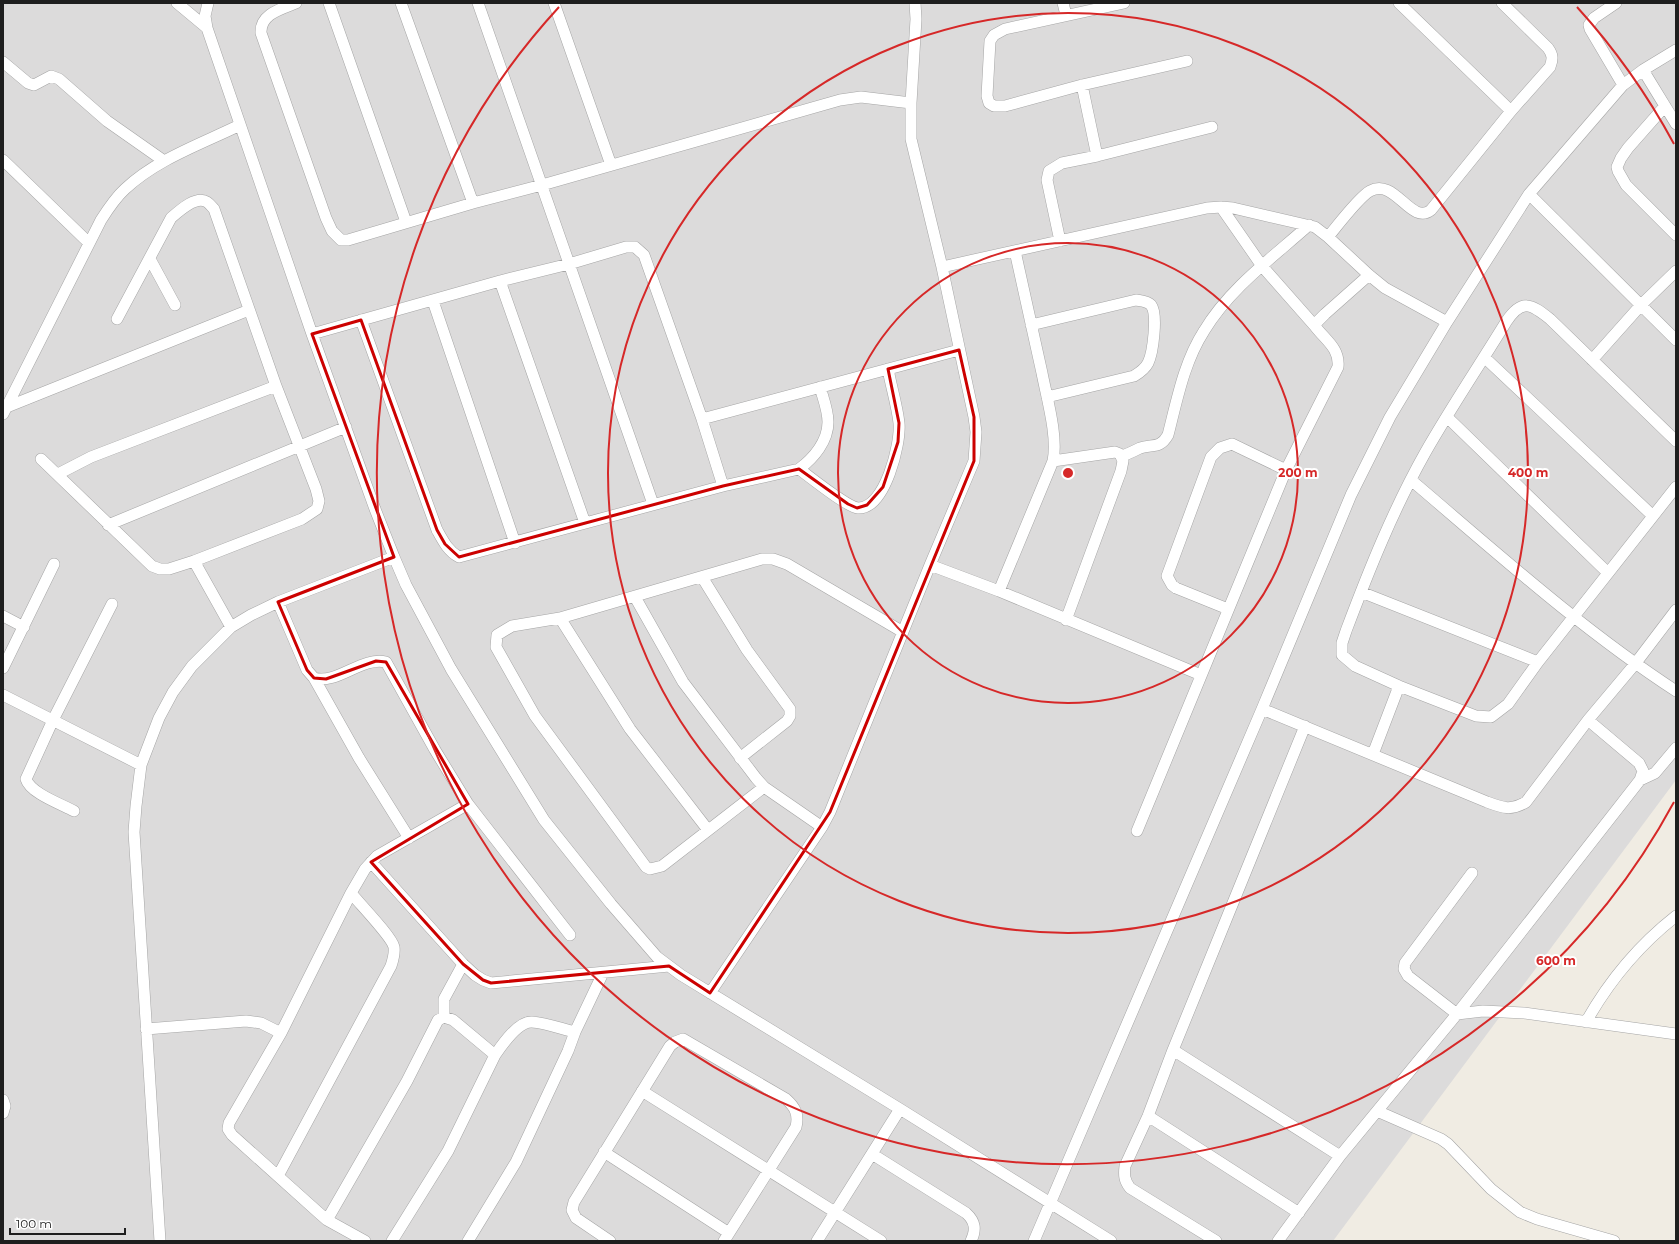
<svg xmlns="http://www.w3.org/2000/svg" width="1679" height="1244" viewBox="0 0 1679 1244" font-family="Montserrat,sans-serif">
	<rect width="100%" height="100%" fill="#f0ece3"/>
	<path fill="#dcdbdb" d="M3,3H1676V780L1333,1241H3Z"/>
	<g fill="none" stroke-linecap="round" stroke-linejoin="round">
		<g stroke="#a5a5a5" stroke-width="12">
			<path id="minor" d="M177,3L207,28
				M208,3L205,16L207,28L312,334L375,509L394,557L406,585L451,669L544,820L611,904L657,957L681,975L900,1109L1111,1241
				M296,3C281,9 260,14 261,33L326,218L332,231L341,240H348L473,203L542,185L840,100L861,97L911,103
				M329,3L406,222
				M401,3L473,203
				M478,3L653,504
				M554,3L611,165
				M1063,3L1066,15
				M1124,3L1005,29L994,35L990,41L987,96L989,103L994,106H1005L1082,85L1187,61
				M1399,3L1511,111
				M1616,3L1594,18L1589,25L1590,29L1623,85
				M3,62L28,83L34,85L51,76L59,79L107,121L164,161
				M1643,70L1676,124
				M1082,85L1097,156
				M1665,106L1628,148L1621,158L1617,167L1618,171L1626,185L1676,235
				M3,160L89,243
				M1529,194L1676,340
				M1221,207L1262,266L1314,325
				M1328,237C1337,226 1359,197 1370,191C1395,177 1411,226 1431,210L1511,111L1550,67C1553,59 1553,55 1548,48L1502,3
				M1060,241L1047,180L1049,171L1062,163L1097,156L1212,127
				M150,259L175,305
				M942,267L1207,208L1221,207L1233,208L1315,227L1328,237L1369,275L1385,288L1447,322
				M500,281L585,523
				M433,301L515,543
				M361,320L437,530C443,541 448,551 459,557L723,486L799,469C810,477 847,507 858,508C885,509 901,444 899,423C897,405 891,386 888,369
				M1031,325L1136,300C1141,301 1147,301 1151,305C1158,314 1153,353 1148,363C1145,369 1139,373 1134,376L1047,397
				M312,334L500,281L569,264L626,247H635L644,255L702,419L723,486
				M1484,357L1653,516
				M1592,360L1641,305L1676,271
				M7,407L249,310
				M3,414L101,220C108,209 115,198 125,189C157,159 201,144 240,125
				M1447,417L1607,572
				M702,419L959,350
				M1676,441L1550,319C1531,304 1522,298 1506,322C1479,366 1450,409 1425,453C1393,510 1369,570 1346,631L1342,643V655L1355,666L1399,686L1476,716L1491,717L1508,704L1538,662L1676,487
				M1122,456C1128,454 1134,451 1140,448C1153,444 1160,449 1168,435C1177,400 1184,362 1204,331C1230,288 1272,258 1309,225
				M41,459L152,566L160,569H169L194,561L302,519L317,509L319,501L316,489L276,386L214,209C212,207 210,204 207,202C196,195 179,211 171,218L117,319
				M1053,461L1115,452L1120,454L1123,461L1121,471L1066,620
				M799,469C814,458 828,441 828,422C828,410 823,398 820,387
				M58,474L91,457L276,386
				M1411,480C1497,553 1581,629 1676,691
				M108,525L346,427
				M194,561L231,627
				M930,565L999,591L1201,675
				M702,577L747,650L790,709V716L787,721L740,758
				M999,591L1053,461C1058,436 1047,399 1042,373C1033,333 1024,292 1015,251
				M1361,592L1538,662
				M635,597L683,682L756,778L764,787L822,827
				M278,602L307,670L314,678C337,685 362,656 386,662L435,750L468,804L570,935
				M1228,609L1176,588L1172,585L1167,576L1211,457L1220,448L1232,444L1286,470
				M3,616L24,627
				M560,618L630,729L708,830
				M3,668L54,564
				M314,678L359,758L409,838
				M3,695L141,765
				M1262,709L1487,802C1503,808 1511,811 1526,802L1588,720L1635,664L1676,610
				M1373,754L1399,686
				M1640,780L1655,773L1676,748
				M764,787L662,866L650,869L646,867L535,716L496,647L497,635L512,626L560,618L762,559H773L787,564L903,632
				M74,811C61,804 30,793 26,779L53,720L112,604
				M1137,831L1286,470L1338,367C1340,348 1325,340 1314,325L1325,314L1369,275
				M371,862L463,964L475,975L483,980L491,983L669,966
				M1472,873L1405,963L1404,969L1408,976L1457,1014L1483,1011L1524,1013L1676,1034
				M710,993L822,827L830,812L930,565L974,461L976,432L974,417L942,267L911,139V103L916,19L915,3
				M444,1017V999L463,964
				M1586,1022C1609,981 1639,945 1676,916
				M146,1029L246,1021L261,1023L281,1033
				M575,1032L603,973
				M1173,1050L1340,1156
				M642,1091L881,1241
				M3,1100L5,1106L3,1113
				M1377,1111L1441,1139L1448,1144L1491,1189L1520,1212L1537,1219L1614,1241
				M1148,1116L1299,1213
				M604,1152L729,1233
				M872,1154L966,1213C976,1222 976,1230 971,1241
				M278,1176L391,966C393,960 395,954 394,947C392,937 359,903 351,893
				M327,1220L407,1081L438,1020L444,1017L453,1020L495,1055
				M160,1241L134,832L136,806L141,765L159,718L173,692L192,666L231,627L251,615L278,602L394,557
				M365,1241L327,1220L319,1213L232,1135L228,1129L229,1123L281,1033L351,893L365,869L377,856L468,804
				M392,1241L448,1151L495,1055C502,1045 518,1021 532,1022C546,1023 562,1029 575,1032L568,1051L516,1162L468,1241
				M610,1241L576,1218L572,1210L574,1202L670,1046L675,1042L683,1039L786,1099C795,1107 799,1114 796,1127L724,1241
				M817,1241L900,1109
				M1034,1241L1262,709L1351,495L1390,417L1447,322L1529,194L1623,85L1643,70L1676,50
				M1216,1241L1130,1188C1124,1180 1124,1175 1125,1166L1148,1116L1173,1050L1305,726
				M1278,1241L1340,1156L1457,1014L1640,780L1643,771L1639,763L1588,720"/>
		</g>
		<use href="#minor" stroke="#fff" stroke-width="11"/>
	</g>
	<path fill="none" stroke="#cc0100" stroke-width="3" stroke-linejoin="round" d="M361,320L437,530L445,544L459,557L723,486L799,469L848,504L857,508L867,505L883,487L898,442L899,423L888,369L959,350L974,417V461L830,812L710,993L669,966L491,983L483,980L463,964L371,862L468,804L386,662L376,661L326,679L314,678L307,670L278,602L394,557L312,334Z"/>
	<g fill="none" stroke="#d62828" stroke-width="2">
		<circle cx="1068" cy="473" r="230"/>
		<circle cx="1068" cy="473" r="460"/>
		<path d="M1674 802A690 690 0 1 1 559 7M1577 7A690 690 0 0 1 1674 144"/>
	</g>
	<circle cx="1068" cy="473" r="6" fill="#d62828" stroke="#fff" stroke-width="2"/>
	<g font-size="12" text-anchor="middle" font-weight="bold" fill="#d62828" stroke="#fff" stroke-width="4" stroke-linejoin="round" paint-order="stroke">
		<text x="1298" y="477">200 m</text>
		<text x="1528" y="477">400 m</text>
		<text x="1556" y="965">600 m</text>
	</g>
	<rect width="1679" height="1244" fill="none" stroke="#1e1e1e" stroke-width="8"/>
	<path d="M10 1228v6h115v-6" fill="none" stroke="#1e1e1e" stroke-width="2"/>
	<text x="16" y="1228" font-size="12" fill="#1e1e1e" stroke="#ffffff" stroke-width="3" paint-order="stroke">100 m</text>
</svg>
